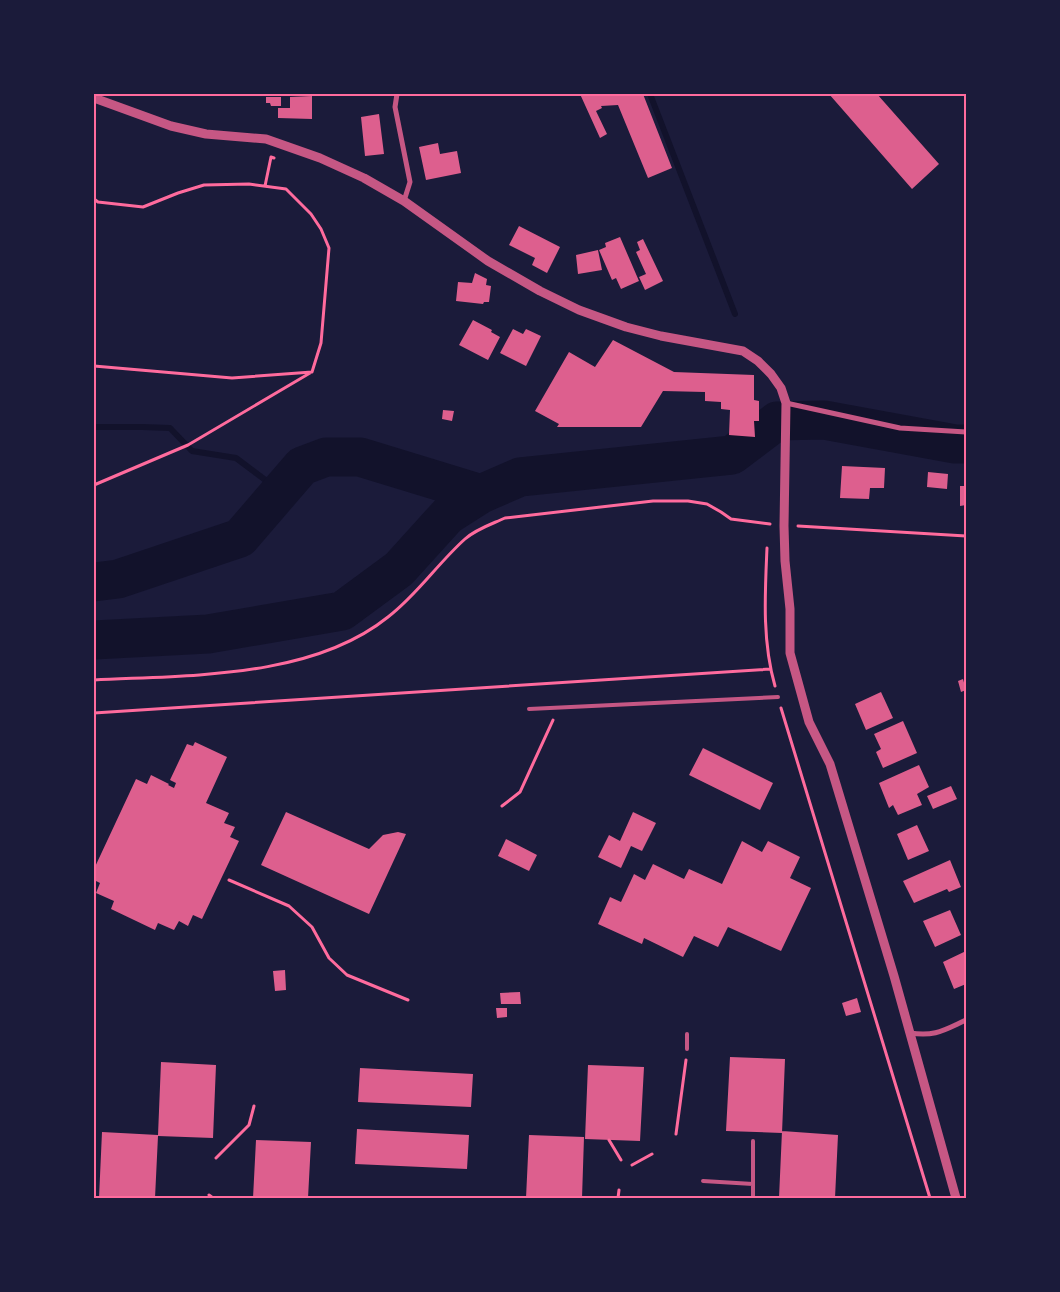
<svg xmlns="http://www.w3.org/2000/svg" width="1060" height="1292" viewBox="0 0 1060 1292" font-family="'Public Sans',sans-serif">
	<rect width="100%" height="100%" fill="#1b1b3a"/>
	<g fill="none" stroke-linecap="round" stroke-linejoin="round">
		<path stroke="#12122b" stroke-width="6" d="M650,94L735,314
			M94,427H142L170,428L192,451L236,458L280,491"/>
		<path stroke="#12122b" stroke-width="39" d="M94,582L118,579L240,538L302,466L326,457H360L481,494
			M94,640L208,634L342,611L399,569L448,515L481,494L520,477L732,455L777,421L824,420L955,444H966"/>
	</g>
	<path fill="#dd5f8e" d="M580,94H643L672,168L648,178L618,105L601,106L602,108L596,111L607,134L600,138Z
		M829,94H877L939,164L912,189Z
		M312,96V119L278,118V108H290V97Z
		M266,97H281V106H271L270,103H266Z
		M379,114L384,154L365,156L361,117Z
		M438,143L440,154L457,151L461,173L426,180L419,147Z
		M519,226L560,247L547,273L532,265L535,258L509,245Z
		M620,237L639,281L621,289L616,278L612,280L599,250L606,247L605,243Z
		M643,239L663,281L645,290L639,277L646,274L636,252L640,250L637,242Z
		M598,250L602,270L578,274L576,255Z
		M475,273L487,279L486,285L491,286L489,302H484L483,304L456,301L458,282L472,283Z
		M473,320L492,330L491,332L500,337L488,360L459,345Z
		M513,329L523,334L526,329L541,336L526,366L500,353Z
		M613,340L674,372L754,375V400L759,401V421H754L755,437L729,435L730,410L721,409V402L705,401V392L663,391L641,427H557L559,424L535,411L569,352L595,367Z
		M443,410L454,411L452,421L442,419Z
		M842,466L885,468L884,488H870L869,499L840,498Z
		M928,472L948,474L947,489L927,487Z
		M960,486H966V505L960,506Z
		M963,679L966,690L961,692L958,681Z
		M881,692L893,718L866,730L855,704Z
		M903,721L917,753L883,768L876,752L881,749L874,734Z
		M195,742L227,757L206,803L229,813L224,823L235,827L230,837L239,841L202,919L193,915L188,926L179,921L174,930L158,923L155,930L111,909L114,901L96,893L100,883L94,880V869L136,779L147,784L151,775L169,784L168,785L174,788L176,783L170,780L187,744L193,746Z
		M703,748L773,783L760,810L689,775Z
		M919,765L929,787L917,794L922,805L898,815L893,805L889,808L879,783Z
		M951,786L957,799L933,809L927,796Z
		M286,812L369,849L383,835L398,832L406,834L369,914L261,865Z
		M633,812L656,823L642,851L631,846L621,868L598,857L609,835L620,841Z
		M917,825L929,851L908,860L897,834Z
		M506,839L537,855L529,871L498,856Z
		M742,841L762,852L768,841L800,857L790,878L811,888L781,951L728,927L718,947L694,936L683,957L644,938L642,944L598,924L610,897L621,902L634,874L645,880L653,864L684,879L689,869L722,884Z
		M950,860L961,887L949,892L947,889L914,903L903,881Z
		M950,910L961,935L935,947L923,921Z
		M966,951V984L954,989L943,962Z
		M285,970L286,990L275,991L273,971Z
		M520,992L521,1004H501L500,993Z
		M857,998L861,1012L846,1016L842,1003Z
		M496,1008H507V1017L497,1018Z
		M730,1057L785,1059L782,1133L726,1131Z
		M161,1062L216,1065L213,1138L158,1136L155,1198H99L102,1132L158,1135Z
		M588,1065L644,1067L640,1141L585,1139Z
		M360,1068L473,1074L471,1107L358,1102Z
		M357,1129L469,1135L467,1169L355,1164Z
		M782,1131L838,1135L835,1198H779Z
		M529,1135L584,1137L582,1198H526Z
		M256,1140L311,1142L308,1198H253Z"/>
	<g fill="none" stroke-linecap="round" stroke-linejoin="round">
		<path stroke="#ff6b9d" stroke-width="3" d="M265,186L271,157L274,158
			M94,199L98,202L143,207L178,193L204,185L249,184L286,189L311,214L321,229L329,248L321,343L312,372L232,378L94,366
			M94,485L188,445L310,373
			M798,526L966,536
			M767,548C765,593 762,641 775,686
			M94,680C188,675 311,679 388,617C417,595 438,563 465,539C476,529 492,524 505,518L653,501H688L707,504L721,512L731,519L770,524
			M781,708L930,1198
			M94,713L770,669
			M502,806L520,792L553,720
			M229,880L289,906L312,927L329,958L347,975L408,1000
			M676,1134L686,1060
			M609,1140L621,1160
			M216,1158L249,1125L254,1106
			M632,1165L652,1154
			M209,1195L213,1198
			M618,1198L619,1190"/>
		<path stroke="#c65784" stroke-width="4" d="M529,709L778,697
			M687,1034V1049
			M753,1141V1198
			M703,1181L753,1184"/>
		<path stroke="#c65784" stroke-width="5" d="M397,94L395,107L410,182L404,201
			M786,403L900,428L966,432
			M910,1033C935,1037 944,1030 966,1020"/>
		<path stroke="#c65784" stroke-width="9" d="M94,98L171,126L206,134L266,139L320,158L364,178L404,201L488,261L540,291L579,310L626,327L661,336L743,351L758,361L771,374L781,388L786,403L784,526L785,561L790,609V653L809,722L830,764L894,976L956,1198"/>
	</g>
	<rect width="1060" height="1292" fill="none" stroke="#1b1b3a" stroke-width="190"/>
	<rect x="95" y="95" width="870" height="1102" fill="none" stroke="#ff6b9d" stroke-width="2"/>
</svg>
